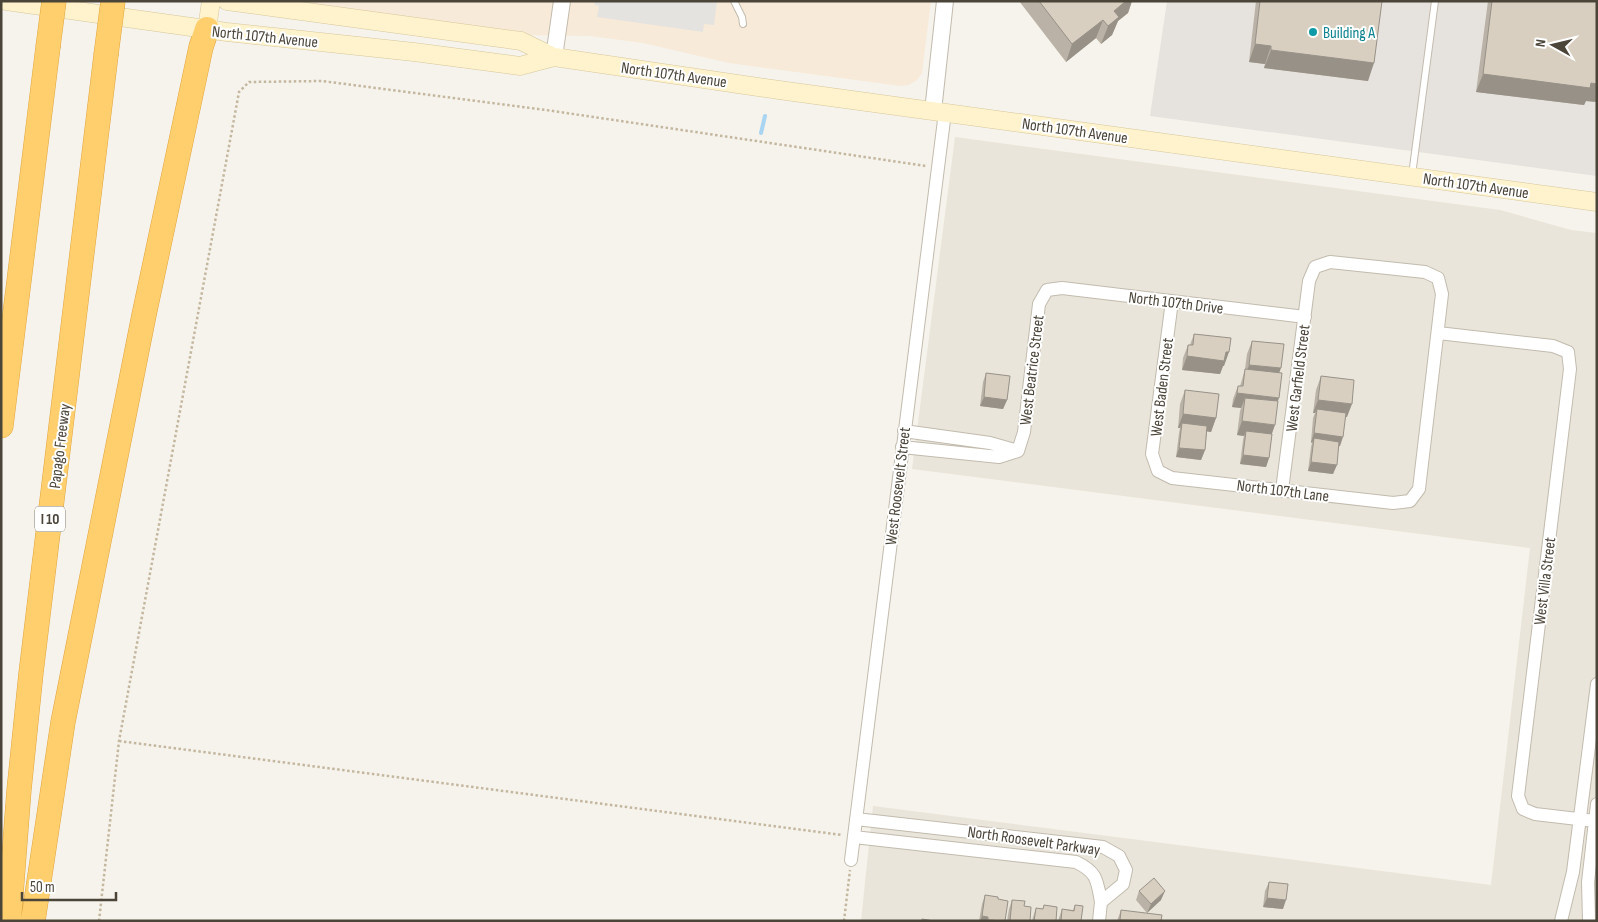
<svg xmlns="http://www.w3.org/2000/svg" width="1598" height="922" viewBox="0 0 1598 922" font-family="'Sofia Sans Condensed',sans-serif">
	<rect width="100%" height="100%" fill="#f6f3ec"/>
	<path fill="#eae5da" d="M955,137L1500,210L1571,230L1597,233V921H861L873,806L1491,885L1530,548L912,469Z"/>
	<path fill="#f7ead8" d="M290,1H931L922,73L917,80L909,85L901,86L729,63L643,43L590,36L524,35Z"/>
	<path fill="#e6e2dd" d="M1167,1H1597V176L1150,116Z"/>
	<path fill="#e5e3e0" d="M593,1H717L714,25L704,24L703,32L597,17L599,6L595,5Z"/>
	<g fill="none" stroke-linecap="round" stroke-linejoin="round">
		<path stroke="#a9d4f2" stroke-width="4" d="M761,133L765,116"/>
		<g stroke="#c2bbae" stroke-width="8">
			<path id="service" d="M734,1L742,17L743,24
				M1412,175L1435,1"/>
		</g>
		<g stroke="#c2bbae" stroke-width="14">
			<path id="minor" d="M1172,301L1152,454L1158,471L1172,478L1393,503L1410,501L1419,489L1442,294L1438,278L1425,272L1330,262L1315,267L1309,281L1282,490
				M1438,333L1553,346L1568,352L1570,369L1518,796L1523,809L1535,814L1595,821
				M902,447L999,457L1018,451L990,443L904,431
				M1018,451L1024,432L1039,304L1047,290L1062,288L1305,317
				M854,837L1076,862C1097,872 1097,880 1101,902L1123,884L1126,870L1119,856L1103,847L856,819
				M851,860L945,112
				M1099,921L1101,902
				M1561,921L1573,872L1597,684
				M1589,921L1588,882L1597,804"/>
		</g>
		<g stroke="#c2bbae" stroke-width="18">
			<path id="tertiary" d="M554,57L562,1
				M933,111L945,1"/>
		</g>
		<g stroke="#d6c79b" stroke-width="19">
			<path id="secondary" d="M6,1L227,32L414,52L520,66L554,57
				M227,1L521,41L554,57L779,90L1597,202
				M207,29L211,1"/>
		</g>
		<g stroke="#e0a43c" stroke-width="25">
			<path id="motorway" d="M1,426L48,47
				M9,921L19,790L31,673L106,55
				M33,921L63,722L144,315L201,47L207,29"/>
		</g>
		<path stroke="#c4b79f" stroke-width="2.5" stroke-dasharray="2.5 2.5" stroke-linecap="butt" d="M119,741L842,835
			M99,921L119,741L239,92L249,82L322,81L546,110L926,166
			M844,921L850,870"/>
		<use href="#service" stroke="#fff" stroke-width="6"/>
		<use href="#minor" stroke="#fff" stroke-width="12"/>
		<use href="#tertiary" stroke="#fff" stroke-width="16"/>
		<use href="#secondary" stroke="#fff3cd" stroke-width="18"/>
		<use href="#motorway" stroke="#ffcf6e" stroke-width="24"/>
		<g stroke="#e0a43c" stroke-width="25" stroke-linecap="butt">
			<path id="motorway-bridge" d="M48,47L54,1
				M106,55L113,1"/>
		</g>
		<use href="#motorway-bridge" stroke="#ffcf6e" stroke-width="24"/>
	</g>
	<path fill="#bab2a6" d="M1019,1H1132L1128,13L1118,21L1112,35L1101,44L1096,38L1066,62Z
		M1256,1H1382L1368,81L1264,68L1265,64L1249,62Z
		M1488,1H1597V102L1586,101L1584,105L1476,92Z
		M1194,334L1224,366H1223L1220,374L1182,370L1183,358L1188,345H1190Z
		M1252,341L1279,373L1277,401L1272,434L1269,458L1266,467L1240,464L1243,440L1244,436L1237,435L1240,411L1241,408L1232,407L1233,399L1238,386H1240L1241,383L1245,369L1247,354Z
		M986,373L1007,400L1003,409L980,406L983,382Z
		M1321,376L1347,417H1346L1333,474L1308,471L1311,447L1312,443L1311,442L1313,418L1315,413H1313L1316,390Z
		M1185,390L1216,418L1211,432L1207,431L1205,450L1201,460L1176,457L1179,433L1180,428H1178L1180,404Z
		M1269,882L1283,909L1263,907L1265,891Z
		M1139,891L1161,900L1147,913L1136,900Z
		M985,895L998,899L1005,921H979L982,904Z
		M1012,900L1030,921H1007L1009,909Z
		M1044,905L1056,921H1032L1033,917L1036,908L1043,909Z
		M1075,905L1081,921H1058L1062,909L1073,910Z
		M1121,910L1161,921H1117Z"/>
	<path fill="#979187" d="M1126,1H1132L1128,13L1118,21L1112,35L1101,44L1114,11Z
		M1103,20L1096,38L1066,62L1072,44Z
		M1255,44L1271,46L1265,64L1249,62Z
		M1271,50L1374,63L1368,81L1264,68Z
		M1483,74L1597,84V102L1586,101L1584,105L1476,92Z
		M1226,352H1229L1224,366H1223L1220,374L1182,370L1187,356Z
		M1249,365L1281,368L1276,382L1245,378Z
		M1237,393L1279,398L1274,411L1245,398L1241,408L1232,407Z
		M984,397L1007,400L1003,409L980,406Z
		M1318,400L1352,404L1347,417L1316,414L1317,409L1315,413H1313Z
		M1183,414L1216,418L1211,432L1181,428L1182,423L1180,428H1178Z
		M1242,421L1275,425L1270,439L1246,431L1244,436L1237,435Z
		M1314,433L1343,437L1340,446L1313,443L1314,438L1312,443L1311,442Z
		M1179,448L1205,450L1201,460L1176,457Z
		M1243,455L1269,458L1266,467L1240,464Z
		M1311,462L1337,465L1333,474L1308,471Z
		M1165,891L1161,900L1147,913L1151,904Z
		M1267,898L1286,900L1283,909L1263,907Z
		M982,916L988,917L987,921H980Z"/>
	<path fill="#d8cfc1" stroke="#979187" d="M1039,1H1126L1114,11L1119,17L1108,26L1103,20L1072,44Z
		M1260,1H1382L1374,63L1271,50V46L1255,44Z
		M1492,1H1597V84L1591,83L1590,88L1483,74Z
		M1194,334L1231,338L1229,352H1226L1224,361L1187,356L1188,345H1193Z
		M1252,341L1284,344L1281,368L1249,365Z
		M1245,369L1282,373L1279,398L1237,393L1238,386H1243Z
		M986,373L1010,376L1007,400L984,397Z
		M1321,376L1354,380L1352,404L1318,400Z
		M1185,390L1219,394L1216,418L1183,414Z
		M1245,398L1278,401L1275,425L1242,421Z
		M1317,409L1346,413L1343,437L1314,433Z
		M1182,423L1207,426L1205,450L1179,448Z
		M1246,431L1272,434L1269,458L1243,455Z
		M1314,438L1339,442L1337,465L1311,462Z
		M1154,878L1165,891L1151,904L1139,891Z
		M1269,882L1288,884L1286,900L1267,898Z
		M985,895L998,897V899L1008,901L1005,921L988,920V917L982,916Z
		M1012,900L1025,901L1024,906L1031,907L1030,921H1010Z
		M1044,905L1057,907L1056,921H1034L1036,908L1043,909Z
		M1075,905L1083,906L1081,921H1061L1062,909L1074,911Z
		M1121,910L1162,915L1161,921L1120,920Z
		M922,919L934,921H922Z"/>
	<circle fill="#0f9aa8" stroke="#fff" stroke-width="2" cx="1313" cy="32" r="5"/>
	<g text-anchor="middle" stroke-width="4" stroke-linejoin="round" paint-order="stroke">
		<rect fill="#fff" stroke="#817c74" stroke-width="1" x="35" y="506.5" width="30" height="25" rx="4"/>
		<g font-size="15" font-weight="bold" fill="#4b4439">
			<text x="50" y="524">I 10</text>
		</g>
		<g font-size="16" fill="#0d838f" stroke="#fff" text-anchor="start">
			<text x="1323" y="38">Building A</text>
		</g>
		<g font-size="16" fill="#4b4439" stroke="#fff">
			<text transform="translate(265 36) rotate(6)" y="6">North 107th Avenue</text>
			<text transform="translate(674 74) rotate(8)" y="6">North 107th Avenue</text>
			<text transform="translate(1075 130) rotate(8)" y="6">North 107th Avenue</text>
			<text transform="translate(1476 185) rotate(8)" y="6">North 107th Avenue</text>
			<text transform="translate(1176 302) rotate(7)" y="6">North 107th Drive</text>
			<text transform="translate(1031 370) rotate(-83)" y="6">West Beatrice Street</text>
			<text transform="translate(1297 378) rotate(-83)" y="6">West Garfield Street</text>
			<text transform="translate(1161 387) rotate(-83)" y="6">West Baden Street</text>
			<text transform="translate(59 446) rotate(-83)" y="6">Papago Freeway</text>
			<text transform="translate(897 486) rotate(-83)" y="6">West Roosevelt Street</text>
			<text transform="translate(1283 490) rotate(7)" y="6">North 107th Lane</text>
			<text transform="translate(1544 581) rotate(-83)" y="6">West Villa Street</text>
			<text transform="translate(1034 840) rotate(8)" y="6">North Roosevelt Parkway</text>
		</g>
	</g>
	<rect width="1598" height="922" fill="none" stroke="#4b4439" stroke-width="5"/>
	<g transform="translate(1553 45) rotate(278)" stroke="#ffffff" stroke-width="4" paint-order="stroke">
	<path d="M0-4L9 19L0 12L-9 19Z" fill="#4b4439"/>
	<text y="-8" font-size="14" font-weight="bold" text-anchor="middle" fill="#4b4439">N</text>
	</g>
	<path d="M22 892v8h94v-8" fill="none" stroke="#4b4439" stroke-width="2.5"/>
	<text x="30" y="892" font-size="15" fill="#4b4439" stroke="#ffffff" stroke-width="4" paint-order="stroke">50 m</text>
</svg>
